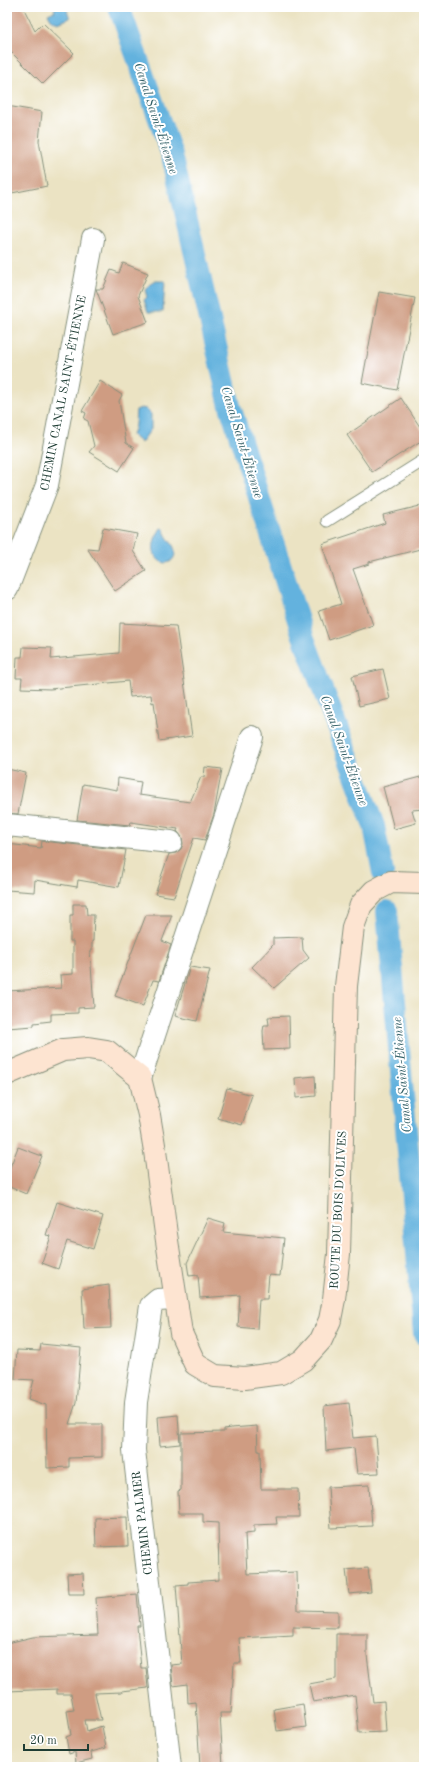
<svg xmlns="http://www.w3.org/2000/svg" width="431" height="1774" viewBox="0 0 431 1774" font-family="'Old Standard TT',serif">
	<rect width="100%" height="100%" fill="#fff"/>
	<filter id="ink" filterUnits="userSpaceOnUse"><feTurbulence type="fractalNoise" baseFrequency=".025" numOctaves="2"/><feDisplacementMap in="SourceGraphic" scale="8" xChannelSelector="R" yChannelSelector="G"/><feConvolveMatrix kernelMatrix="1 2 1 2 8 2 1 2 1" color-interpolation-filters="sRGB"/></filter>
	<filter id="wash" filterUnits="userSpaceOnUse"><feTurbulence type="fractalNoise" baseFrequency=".012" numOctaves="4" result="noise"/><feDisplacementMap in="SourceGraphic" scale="16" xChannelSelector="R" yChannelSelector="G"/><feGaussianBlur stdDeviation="0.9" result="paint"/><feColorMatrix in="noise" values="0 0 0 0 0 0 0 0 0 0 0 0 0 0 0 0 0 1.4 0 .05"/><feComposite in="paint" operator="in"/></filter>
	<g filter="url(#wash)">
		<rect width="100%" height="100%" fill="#ebe3c3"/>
		<path fill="#64b2de" stroke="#427889" d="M54,7H71L67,11L70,18L58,23L52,20L48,14L55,11Z
			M153,281H165L163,312H148L144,300L147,297L145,290Z
			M141,408L146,409L151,414V429L141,443L132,435C136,427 135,418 136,410Z
			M161,528L164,529C165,539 176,544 175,554C172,570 150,563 154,543C155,537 158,533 161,528Z"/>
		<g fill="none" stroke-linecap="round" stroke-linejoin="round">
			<path stroke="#64b2de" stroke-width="22" d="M119,7L172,155L230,406L303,636L374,826L383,873
				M387,911L424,1334"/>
		</g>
		<g id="blocks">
			<path fill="#cf9c82" d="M7,7H23L35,31L43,23L74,53L43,84L7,48Z
				M7,106L42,112L39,141L47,186L7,194Z
				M123,263L148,273L138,296L148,322L113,334L96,289H103L111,270L119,273Z
				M379,292L415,298L397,390L362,383Z
				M100,381L122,395L119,401L126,443L134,448L119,471L89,452L94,446L88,421L84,419L86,413L82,411Z
				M401,398L424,433V439L372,472L347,435Z
				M424,505V548L369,562V564L353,569L373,625L329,640L319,611L341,604L322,544L385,523L383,515Z
				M103,528L137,534L133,551L146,571L115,591L87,548L98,549Z
				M120,623L176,626L192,736L159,741L154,702L152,703L151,695L130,697L128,681L50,689L21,688L22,678H16L17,657H22L23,647L52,648L51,659L119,653Z
				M383,669L390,699L359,706L352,676Z
				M205,767L222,769L214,814L205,840L194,838L174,897L155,894L169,854L176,853L181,849L183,844L182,837L177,831L178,829L131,822L130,825L77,820L83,784L117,790L118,778L141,782L139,795L190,802L201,777H204Z
				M7,769L26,773L18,814L7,813Z
				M424,776V809L412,810L416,823L394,829L383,787Z
				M42,841L126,850L119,887L78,880L77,887L35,880L34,892L7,890V844L41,848Z
				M73,904H86L87,915H94L93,941H92V951H90L94,1007L78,1008V1013L51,1014V1021L34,1023V1026L7,1028V991L61,988L60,975L73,974V941H70V915H73Z
				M146,915H172L162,941L171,945L159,981L153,980L143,1006L115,996Z
				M302,937L303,950L309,958L274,988L252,967L273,945V938Z
				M190,967L210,970L197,1021L175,1016Z
				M289,1016L290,1049L264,1050L263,1031L264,1025H269L268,1017Z
				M315,1076L316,1096L296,1098L295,1078Z
				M227,1088L252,1095L242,1125L218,1118Z
				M18,1147L42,1156L26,1194L7,1186V1175Z
				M57,1202L103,1216L93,1249L67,1241L58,1269L42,1263L51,1236L46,1235Z
				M208,1218L225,1223L223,1232L284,1238L280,1276L269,1275L267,1299H259L257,1329L238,1327L240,1295L200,1298L198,1275L189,1276L187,1263Z
				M109,1285L111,1328L84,1329L82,1289Z
				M41,1344L81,1348L76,1403L69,1424H102V1457L69,1458V1467L47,1468L46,1405L29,1399L34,1380L15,1379L17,1350L40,1351Z
				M349,1403L353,1438L376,1436L379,1473L357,1474L354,1448L326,1451L324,1406Z
				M178,1415L180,1444L160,1446L158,1417Z
				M257,1426L258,1451H260L261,1489H298L299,1517H276L277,1524L254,1525V1533L245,1534L247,1574L297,1572L298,1610L338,1611V1628L293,1627V1635L239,1638L241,1663H234L231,1713H220L223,1767H200L196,1702L188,1703L187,1684L173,1686L171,1665L182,1664L176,1585L188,1584V1582L219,1580L218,1523L203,1522V1513H179L178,1491L181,1490V1433L224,1432V1429L231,1428Z
				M369,1485L372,1526L331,1528L328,1487Z
				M127,1517L128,1546L96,1547L95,1518Z
				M368,1568L371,1592L349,1594L346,1570Z
				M83,1573L84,1594H68L67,1574Z
				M137,1594L140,1626H137L141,1668H146L148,1688L122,1691V1692L95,1693L101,1720H85L87,1731L102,1726L106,1748L91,1752L92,1759L76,1763L75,1752L69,1754L66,1737L71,1735L67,1711L74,1710L71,1694H57V1689L7,1691V1643L33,1637L98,1635L96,1598Z
				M336,1634H367V1655L373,1702L384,1701L386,1732L359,1733L355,1695L313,1702L309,1684L336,1679Z
				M303,1704L306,1727L277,1731L274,1709Z"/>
		</g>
	</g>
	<g filter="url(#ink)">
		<use href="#blocks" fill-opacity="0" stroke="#85907c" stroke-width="1"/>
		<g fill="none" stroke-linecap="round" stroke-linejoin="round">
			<g stroke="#85907c" stroke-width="13">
				<path id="lane" d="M327,521L424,460"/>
			</g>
			<g stroke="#85907c" stroke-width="24">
				<path id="street" d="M7,589L47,485L93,239
					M7,825L171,842
					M140,1078L252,737
					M170,1767L134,1450L136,1402L151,1306L158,1300L175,1299"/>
			</g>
			<g stroke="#85907c" stroke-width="24">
				<path id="secondary" d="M7,1074L63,1050L88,1048L107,1051L140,1078L149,1115L155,1151L166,1234L181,1333L195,1364L215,1376L245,1378L281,1373L303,1360L321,1340L330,1320L334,1299L339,1254L346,986L353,927L361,905L374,891L391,882L424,883"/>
			</g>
			<use href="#lane" stroke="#fff" stroke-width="11"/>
			<use href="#street" stroke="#fff" stroke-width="22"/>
			<use href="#secondary" stroke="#fde4d1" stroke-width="22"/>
		</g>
	</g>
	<g text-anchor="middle" stroke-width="4" stroke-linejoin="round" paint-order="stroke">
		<g font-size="12" fill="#1f3d34" stroke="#fff">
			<text transform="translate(63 393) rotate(-79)" y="4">CHEMIN CANAL SAINT-ÉTIENNE</text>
			<text transform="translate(338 1210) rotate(-87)" y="4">ROUTE DU BOIS D'OLIVES</text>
			<text transform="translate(142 1523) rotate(-97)" y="4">CHEMIN PALMER</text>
		</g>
		<g font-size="13" font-style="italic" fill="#346067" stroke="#fff">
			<text transform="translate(157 118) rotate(72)" y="5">Canal Saint-Étienne</text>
			<text transform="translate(243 442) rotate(73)" y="5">Canal Saint-Étienne</text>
			<text transform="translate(345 750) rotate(70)" y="5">Canal Saint-Étienne</text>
			<text transform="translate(401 1075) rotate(-95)" y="5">Canal Saint-Étienne</text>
		</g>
	</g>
	<rect width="431" height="1774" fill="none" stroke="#fff" stroke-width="24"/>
	<path d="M24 1744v6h64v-6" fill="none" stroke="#1f3d34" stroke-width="2"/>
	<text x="30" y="1744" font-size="12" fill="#1f3d34" stroke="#ffffff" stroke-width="3" paint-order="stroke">20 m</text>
</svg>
